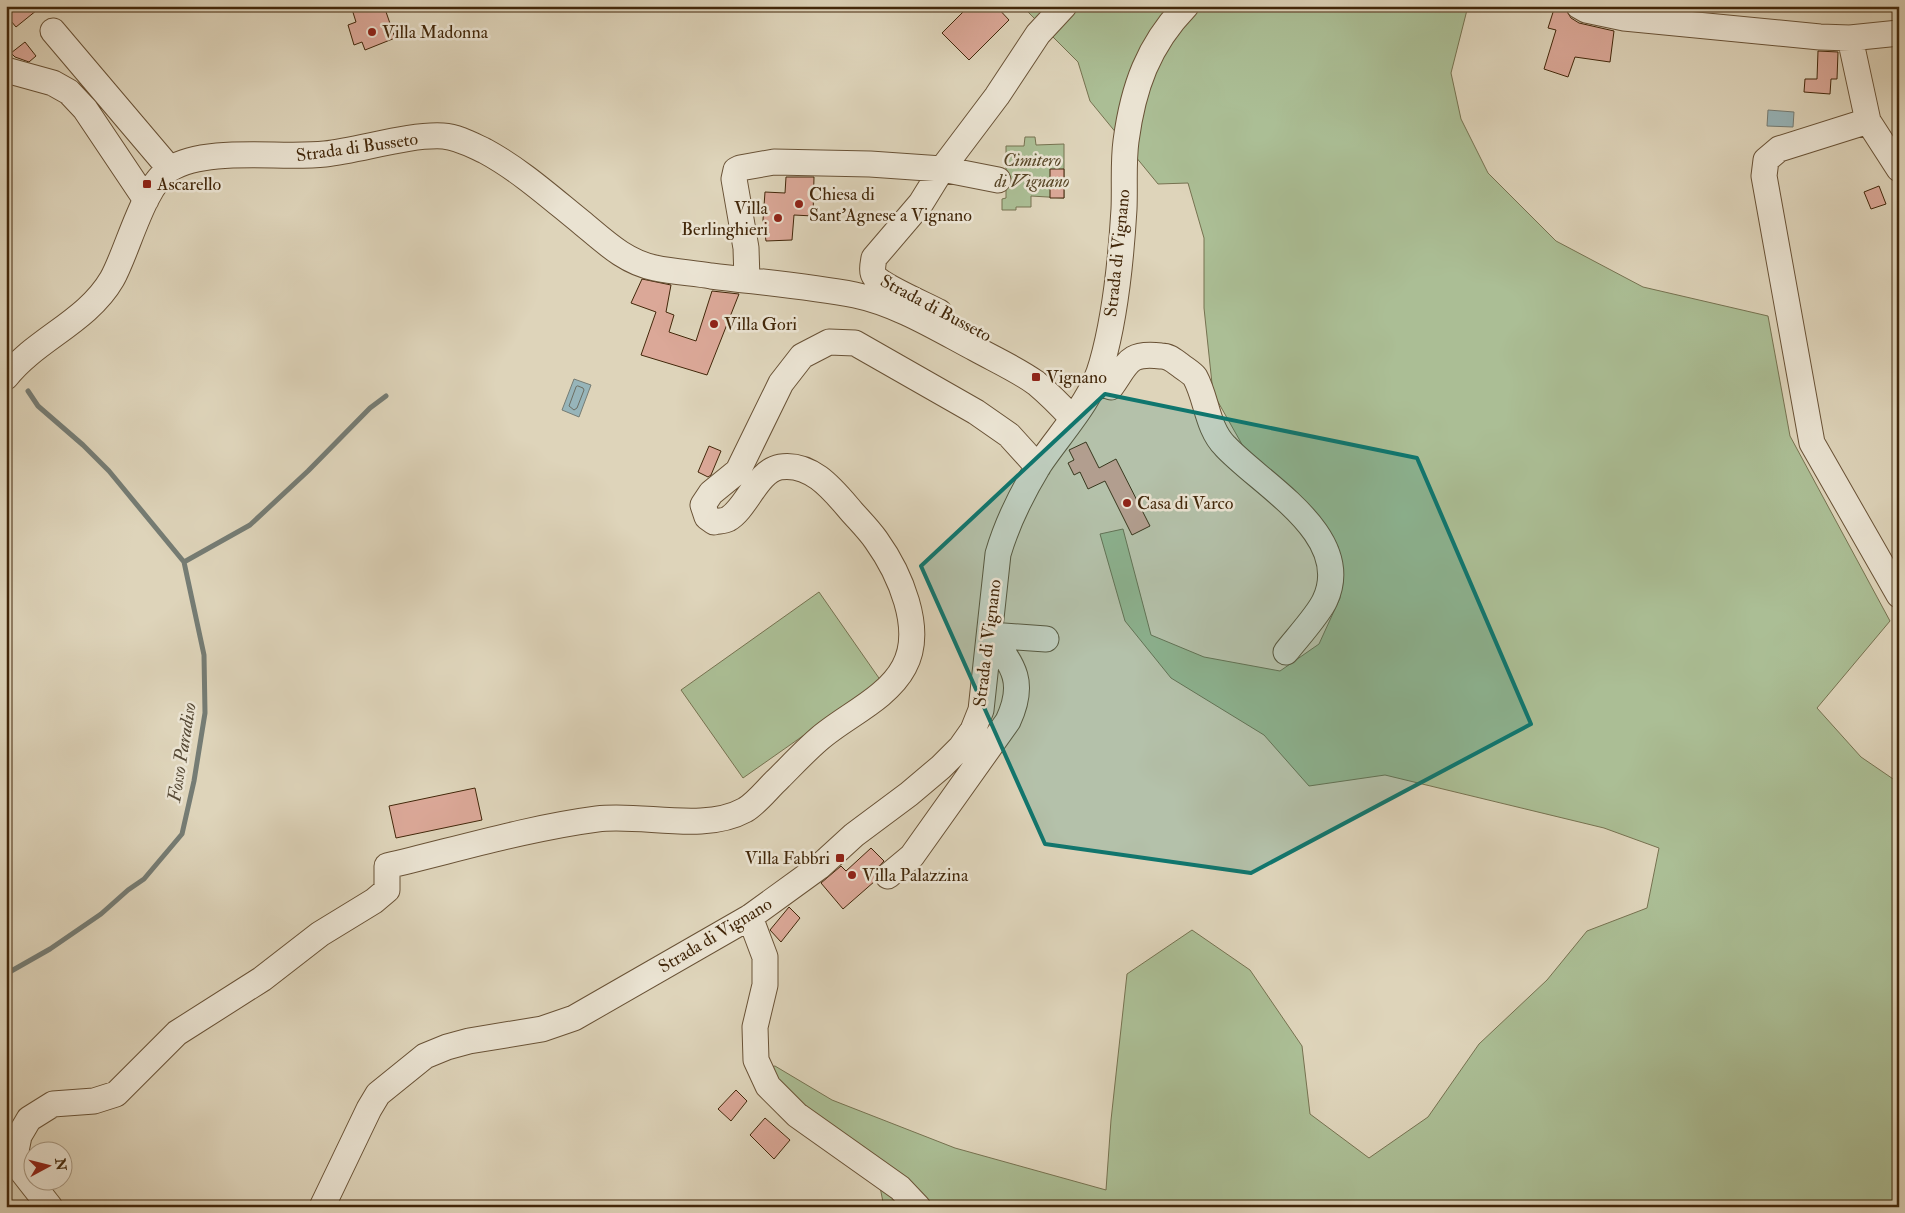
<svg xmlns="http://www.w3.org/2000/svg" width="1905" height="1213" viewBox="0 0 1905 1213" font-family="'IM FELL Double Pica',serif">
	<rect width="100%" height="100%" fill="#ded4ba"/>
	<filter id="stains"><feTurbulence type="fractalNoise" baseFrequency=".004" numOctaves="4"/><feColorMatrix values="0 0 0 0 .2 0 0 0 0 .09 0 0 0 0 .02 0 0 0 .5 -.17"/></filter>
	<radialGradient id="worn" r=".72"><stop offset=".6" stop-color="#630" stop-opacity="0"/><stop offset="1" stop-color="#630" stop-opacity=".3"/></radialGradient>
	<path fill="#abbe95" stroke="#767250" d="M1022,6H1468L1451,73L1461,119L1488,173L1556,241L1643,287L1768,316L1790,436L1890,621L1817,708L1861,757L1899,783V1207H884L880,1187L764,1068L775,1066L832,1100L955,1148L1106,1190L1111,1120L1127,974L1192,930L1250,970L1302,1046L1310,1114L1369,1158L1428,1117L1479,1044L1547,980L1587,931L1647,908L1659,848L1604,828L1385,775L1309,786L1264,735L1171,678L1125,621L1100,534L1123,529L1151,635L1204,657L1280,671L1319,644L1340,598L1338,546L1298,497L1248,455L1213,393L1204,308V238L1188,183L1158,184L1090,101L1078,62Z
		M1025,137H1035L1036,145L1064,144V198L1031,196V207H1016V210H1002V199L1006,198V146H1024Z
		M819,592L881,681L743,778L681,690Z"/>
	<path fill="#97b5ba" stroke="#757c74" d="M1768,110L1794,112L1793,127L1767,126Z
		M574,379L591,385L579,417L562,410Z"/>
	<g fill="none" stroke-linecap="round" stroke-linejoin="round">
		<path stroke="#6c6e62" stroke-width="1" d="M578,386L583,388L584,390L577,408L574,410L569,406L576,387Z"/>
		<path stroke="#757c74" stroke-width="5" d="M184,562L250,525L308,471L370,408L386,396
			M6,974L50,949L101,914L128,890L144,879L182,834L194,781L205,713L204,655L184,562L109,471L83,445L38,406L28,391"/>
	</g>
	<path fill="#dba898" stroke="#42270a" d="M6,6H42L16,27L6,15Z
		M351,6H384L395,38L365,50L362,42L354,45L348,25L356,22Z
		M969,6H996L1009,20L969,60L942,33Z
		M1555,6L1566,10L1571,18L1579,23L1614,31L1610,62L1575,57L1568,77L1544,69L1556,30L1548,28Z
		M25,42L36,56L29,62L15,57L11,53Z
		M1818,51L1838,52L1837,79H1831L1830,94L1804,92L1805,79H1817Z
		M1050,169H1064V198H1050Z
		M786,177H814L813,216L794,215L792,240L766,241L763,220L765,192L785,193Z
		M1879,186L1886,204L1871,209L1864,192Z
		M642,279L671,285L666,312L674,315L669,332L696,341L712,291L739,294L707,375L641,355L656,312L631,303Z
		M1086,442L1099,468L1116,459L1150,526L1132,535L1105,481L1088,489L1080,472L1074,475L1068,463L1074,460L1069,450Z
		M709,446L721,451L711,475L708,477L698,472Z
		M475,788L482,820L396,838L389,806Z
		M871,848L884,861L875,871V881L843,909L821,883L841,866L846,871Z
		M789,907L800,918L781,942L770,930Z
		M736,1090L747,1101L731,1121L718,1109Z
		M765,1118L790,1140L774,1159L750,1135Z"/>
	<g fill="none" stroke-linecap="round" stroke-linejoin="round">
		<g stroke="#695236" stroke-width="27">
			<path id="minor" d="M1579,6L1586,10L1624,18L1820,37L1850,38L1899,33
				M53,31L170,169
				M1850,38L1868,121L1779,149L1766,160L1764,176L1812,443L1899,595
				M6,70L53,83L69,92L85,109L146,200
				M1868,121L1899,169
				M747,280L746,248L734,179L736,170L740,168L774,162L870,164L942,169L998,180
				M939,312C926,305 884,287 875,277C871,272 873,264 874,258L921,203L942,169L997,96L1038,34L1064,6
				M6,377C36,339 87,322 112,279C128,251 143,185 170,169C207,146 281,159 325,154C361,150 409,134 443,136C458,137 472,145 485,151C520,170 550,197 581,222C604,241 625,262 655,268C674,272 693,273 711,276C759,282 808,286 855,295C898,304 938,329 976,349C996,360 1018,370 1036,383C1049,394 1061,406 1072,418
				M1096,382L1111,387C1128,363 1128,352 1161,356C1169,356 1173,360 1180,365C1185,369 1192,373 1195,377C1207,399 1207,428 1225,446C1261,485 1355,535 1325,600C1319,614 1296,639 1286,652
				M990,635L1046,639
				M888,876L912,856L1008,721C1026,682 1014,667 990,635
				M750,917L765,957V985L755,1027L756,1060L768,1086L797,1115L900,1188L918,1207
				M50,1207L21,1170L16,1151L19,1136L29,1119L53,1104L94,1101L116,1094L177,1033L262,979L320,934L374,901L387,890V866C455,850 528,828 597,819C642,813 703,833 745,810C757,803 768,788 779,778C792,765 805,751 819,739C845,716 887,699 904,667C925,629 899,572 876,540C869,530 860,521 852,512C834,491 812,462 780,467C757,471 747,508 728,519C724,521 718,521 714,522L707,517L703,505L711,493L738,471L781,383L802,356L829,342L855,343L976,412L1009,435L1038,467
				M322,1207L369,1109L378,1094L425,1056L447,1047L469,1041L542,1029L574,1018L750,917L819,867L854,835L909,794L941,767L961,747L973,730L981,710L998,554C1007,523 1022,493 1039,465C1061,432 1092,401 1102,363C1116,314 1121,260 1124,209C1125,187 1123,163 1126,141C1133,88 1148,45 1186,6"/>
		</g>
		<use href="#minor" stroke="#eae3d2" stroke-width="25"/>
	</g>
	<path fill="#0f766e" fill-opacity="0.2" stroke="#0f766e" stroke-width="4" stroke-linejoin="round" d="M1105,394L1417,458L1531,724L1251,873L1045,844L921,566Z"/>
	<g fill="#8f2418" stroke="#eae3d2" stroke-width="2">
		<circle cx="372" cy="32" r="5"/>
		<rect x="142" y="179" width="10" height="10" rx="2.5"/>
		<circle cx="799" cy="204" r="5"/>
		<circle cx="778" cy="218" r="5"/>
		<circle cx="714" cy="324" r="5"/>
		<rect x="1031" y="372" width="10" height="10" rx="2.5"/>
		<circle cx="1127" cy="503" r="5"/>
		<rect x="835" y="853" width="10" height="10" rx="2.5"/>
		<circle cx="852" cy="875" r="5"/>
	</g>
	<g text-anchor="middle" stroke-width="5" stroke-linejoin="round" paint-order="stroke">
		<g font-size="18" fill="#42270a" stroke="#eae3d2" text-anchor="start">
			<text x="382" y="38">Villa Madonna</text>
			<text x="157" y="190">Ascarello</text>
			<text x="809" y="200">Chiesa di<tspan x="809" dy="21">Sant'Agnese a Vignano</tspan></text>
			<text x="768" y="214" text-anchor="end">Villa<tspan x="768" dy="21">Berlinghieri</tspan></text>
			<text x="724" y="330">Villa Gori</text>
			<text x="1046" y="383">Vignano</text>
			<text x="1137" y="509">Casa di Varco</text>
			<text x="830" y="864" text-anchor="end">Villa Fabbri</text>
			<text x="862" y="881">Villa Palazzina</text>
		</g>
		<g font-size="18" fill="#42270a" stroke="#eae3d2">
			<text transform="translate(357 147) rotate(-8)" y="6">Strada di Busseto</text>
			<text transform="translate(1117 253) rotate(-84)" y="6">Strada di Vignano</text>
			<text transform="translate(936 308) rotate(28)" y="6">Strada di Busseto</text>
			<text transform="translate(987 643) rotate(-83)" y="6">Strada di Vignano</text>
			<text transform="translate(715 935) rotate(-31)" y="6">Strada di Vignano</text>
		</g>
		<g font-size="18" font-style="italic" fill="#574526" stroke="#eae3d2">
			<text x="1032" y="166">Cimitero<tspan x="1032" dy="21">di Vignano</tspan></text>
		</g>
		<g font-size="19" font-style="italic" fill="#574a36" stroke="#eae3d2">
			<text transform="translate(181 752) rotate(-81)" y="7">Fosso Paradiso</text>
		</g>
	</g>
	<rect width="1905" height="1213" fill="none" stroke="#ded4ba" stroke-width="25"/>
	<rect x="8" y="8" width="1890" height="1198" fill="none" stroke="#42270a" stroke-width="2.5"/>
	<rect x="12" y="12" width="1880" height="1188" fill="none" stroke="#42270a"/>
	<g transform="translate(48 1166) rotate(83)"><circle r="24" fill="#eae3d2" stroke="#a79882"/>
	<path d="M0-4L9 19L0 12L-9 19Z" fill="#8f2418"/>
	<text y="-8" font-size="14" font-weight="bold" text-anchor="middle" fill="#42270a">N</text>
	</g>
	<rect width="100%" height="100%" filter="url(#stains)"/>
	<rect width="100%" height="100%" fill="url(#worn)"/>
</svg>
